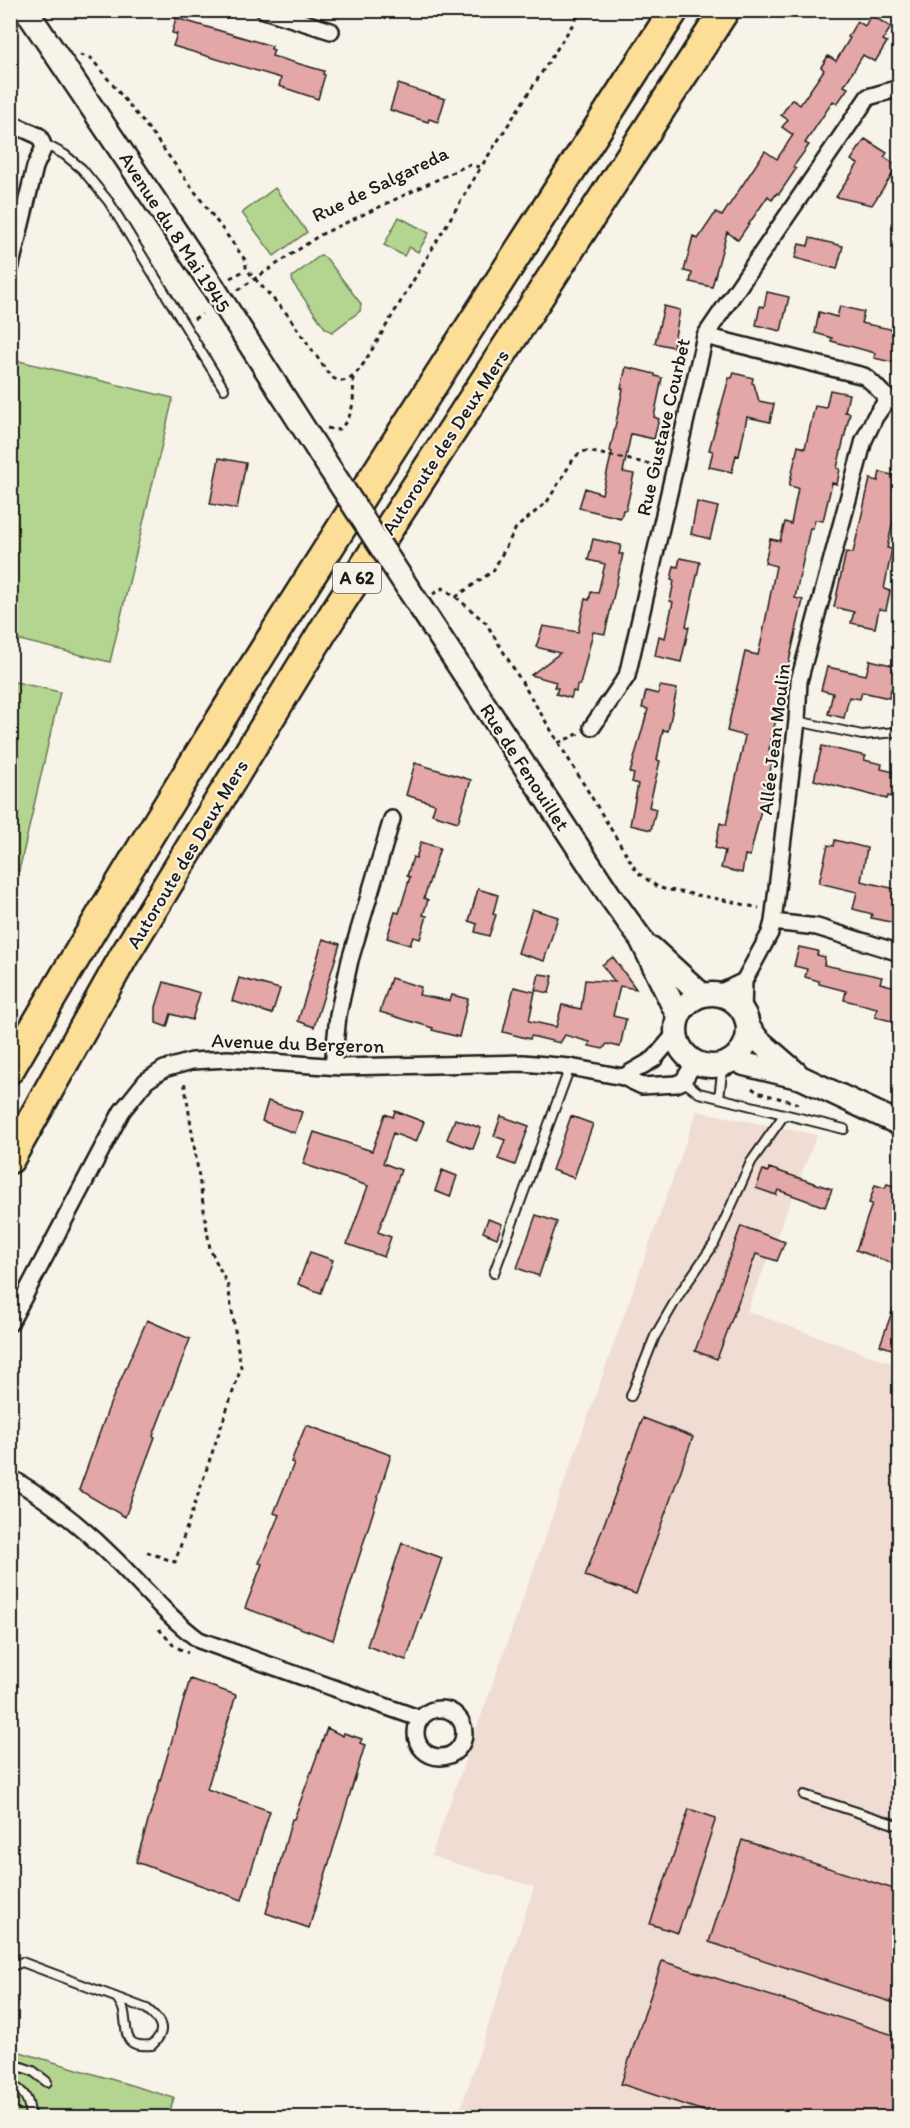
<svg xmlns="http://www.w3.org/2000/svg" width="910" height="2128" viewBox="0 0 910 2128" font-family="Itim,sans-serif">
	<rect width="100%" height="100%" fill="#f7f3e8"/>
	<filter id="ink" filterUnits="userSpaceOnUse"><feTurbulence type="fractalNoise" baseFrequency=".0167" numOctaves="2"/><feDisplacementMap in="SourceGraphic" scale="12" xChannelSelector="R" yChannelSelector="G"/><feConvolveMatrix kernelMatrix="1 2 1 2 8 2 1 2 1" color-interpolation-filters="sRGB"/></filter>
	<g filter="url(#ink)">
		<path fill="#f1dcd4" d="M697,1111L817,1135L747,1311L899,1366V2117H458L534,1887L431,1856Z"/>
		<path fill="#b3d58f" stroke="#687856" stroke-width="1.5" d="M275,188L307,232L274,256L242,213Z
			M399,217L429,233L418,252L409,247L404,256L384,245Z
			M321,255L327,259L361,304L360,311L332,332L325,328L293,283L292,277Z
			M19,361L173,398L110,662L11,638L10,396Z
			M11,681L60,692L19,871L10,869Z
			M10,2049L174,2098L168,2117H11Z"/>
		<path fill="#e2a7a6" stroke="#1c1c1c" stroke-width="1.5" d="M871,15L891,27L883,40L887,42L875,62L863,55L844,86L848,88L837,104L833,101L805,143L809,145L793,167L796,169L779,194L777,193L772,200L768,196L738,240L727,232L712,287L690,282L692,273L684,271L693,236L698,239L716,212L722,216L765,151L777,159L793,135L782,127L788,120L781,115L792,99L800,105L824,70L821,67L828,56L836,61L850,38L848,37L857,21L865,26Z
			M176,18L272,46L271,49L274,50L272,56L324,71L323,74L325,75L318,99L279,86L281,78L173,46L177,34L172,33Z
			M398,84L445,99L438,122L429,119L428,122L390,110Z
			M865,139L887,153L884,157L898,166L872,205L836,197L858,164L851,160Z
			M810,238L843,246L837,269L795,258L799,244L808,246Z
			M767,292L789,297L781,331L756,325L760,306L764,307Z
			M664,306L680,310L673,347L655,343Z
			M840,306L864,312L861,323L900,331V364L874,358L875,353L831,341L832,338L815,333L819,312L837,317Z
			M626,367L655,374V376L662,378L654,417L659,419L654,439L631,434L623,472L634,474L626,510H623L621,518L579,508L585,488L602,494L612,452L610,451L623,389L621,388Z
			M734,373L753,378L752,383L754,384L759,401L774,404L770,422L747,417L739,456L736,455L732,472L709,467L713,451L709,450L729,378H732Z
			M830,390L849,394L845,412L850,413L837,468L840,469L837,484L832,483L823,521L815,520L813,528H810L795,598L803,600L769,750L775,751L750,856L745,855L742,873L721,868L725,851L715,848L720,823L726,825L745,736L727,731L745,652L758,655L762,638L776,566L765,563L770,539L780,541L785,522L791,524L798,488L789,486L798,446L805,448L815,406L826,408Z
			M219,458L246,463L237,509L210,504Z
			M880,472L900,477V490L887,548L892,549L884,589L890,591L886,610L879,609L875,628L851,623L854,612L834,607L846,552L853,553L870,479L878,481Z
			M697,502L718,507L710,539L691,534Z
			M593,539L621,545L619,554H623L605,634L593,632L580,685H577L576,692L573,691L571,698L556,694L558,688L554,687L556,682L531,675L560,653L536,647L543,626L578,632L585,599L589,600L591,592L598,593L605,564L588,560Z
			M680,558L700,562L686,626L689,627L681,662L655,656L659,636L665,638L673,602L670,601L674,581L671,580L674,566L678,567Z
			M870,660L900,667V691L891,689L889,698L862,692L860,699L849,697L844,718L828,714L833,693L821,690L827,667L866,675Z
			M660,686L677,689L668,731L663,730L657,760L660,761L649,807L656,809L651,830L630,825L638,784L632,782L634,774L630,773L648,709L642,708L646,691L658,694Z
			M822,746L866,756L864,760L882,764L881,769L894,772L893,776L900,778V799L888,796L887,799L814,780Z
			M415,763L471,780L458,822L432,814L435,804L406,795Z
			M835,840L867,848L861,881L900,890V924L871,918L872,914L853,909L857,892L819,883L828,845L834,846Z
			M421,842L440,848L424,898L428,900L423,915L427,916L420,939L413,937L410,945L387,938L395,912L399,913L410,877L407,876L413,857L416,858Z
			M478,889L498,895L493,914L496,915L489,936L475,932L477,924L469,921Z
			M532,909L558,917L544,961L518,953Z
			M323,939L340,944L314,1027L298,1021Z
			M799,947L818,951L817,955L825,957L824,965L882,977L880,983L900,988V1023L875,1017L877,1008L844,1000L846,991L819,984V981L805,977L807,969L794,966Z
			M613,957L636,989L620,986L613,1016L626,1019L620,1047L607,1044L603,1049L589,1046L590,1042L565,1035L560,1043L531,1036L530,1039L503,1032L514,987L535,992L529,1021L556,1027L562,1005L581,1009L585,980L615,982L602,965Z
			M539,974L553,976L549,993L535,990Z
			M239,978L280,989L272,1014L232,1001Z
			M391,978L421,987L419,995L450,1001L452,995L468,999L459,1037L432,1030L433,1028L380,1012Z
			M164,982L200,993L192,1020L171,1014L167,1027L156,1023V1007Z
			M268,1101L302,1112L295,1133L262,1121Z
			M395,1111L424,1122L416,1142L393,1133L383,1163L401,1170L378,1232L391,1237L384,1257L347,1244L368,1186L303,1164L314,1132L372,1151L385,1114L393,1117Z
			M501,1116L529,1126L515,1165L498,1159L505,1140L494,1136Z
			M571,1116L593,1124L574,1178L552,1170Z
			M455,1119L481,1128L473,1149L447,1139Z
			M769,1168L832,1189L825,1207L778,1190L776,1195L756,1188L763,1170L768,1172Z
			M442,1170L457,1176L450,1197L435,1191Z
			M887,1184L900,1188V1220L894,1237L900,1238V1266L856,1250L872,1204L869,1203L875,1185L885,1188Z
			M536,1215L557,1222L539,1276L517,1268Z
			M488,1219L502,1224L497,1238L483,1232Z
			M741,1226L785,1242L777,1261L756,1254L717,1359L695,1351Z
			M310,1252L333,1260L321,1293L298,1284Z
			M898,1296H900V1352L880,1345Z
			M147,1320L190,1339L153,1436L155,1437L125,1517L79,1490L110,1404Z
			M643,1418L693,1437L636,1594L585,1576Z
			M306,1425L391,1455L333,1640L245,1608L262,1564L259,1563L279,1515L274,1513L294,1463L291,1462Z
			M402,1543L442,1558L406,1660L367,1646Z
			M190,1679L236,1695L207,1789L270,1811L242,1900L136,1862Z
			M327,1728L343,1736L344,1733L362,1739L360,1743L365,1745L309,1928L266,1913L292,1819H294Z
			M689,1809L716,1818L678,1933L650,1924Z
			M742,1840L900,1891V2005L709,1942Z
			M662,1961L900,2037V2118H725L621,2084Z"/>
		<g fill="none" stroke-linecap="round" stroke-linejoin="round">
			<g stroke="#1c1c1c" stroke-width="12">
				<path id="service" d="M44,147L52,148L65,155L82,169L109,202L224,389
					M797,721L862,735L897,732
					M683,1081L699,1093L844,1129
					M719,1098L723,1065
					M494,1273L570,1067
					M631,1396L655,1336L680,1293L714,1244L751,1162L784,1115
					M804,1795L900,1826
					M10,1967L22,1962L147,2009C162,2021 167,2031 152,2045C122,2048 128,2033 124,2012C123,2007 120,2002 117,1998
					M10,2063L33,2071L47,2082
					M10,2085C25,2090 31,2103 29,2118"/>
			</g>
			<g stroke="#1c1c1c" stroke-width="20">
				<path id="minor" d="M264,10L331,31
					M10,123L39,136L44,147L35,167L10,269
					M705,336L864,376C879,386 882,399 900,403
					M592,727L627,676L705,336L868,97L900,88
					M773,922L817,927L900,953
					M717,994L744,981
					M743,1010L744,981L770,933L773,922L797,721L799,681L864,440L875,417L887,400
					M333,1066L338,1015L350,960L392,819
					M623,1077L654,1059L676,1033
					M10,1323L122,1111L146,1081L164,1069L192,1061L228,1059L340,1067L523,1063L570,1067L623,1077L642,1086L676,1084L683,1081L695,1062
					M10,1477C49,1500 84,1528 116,1560C143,1587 168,1617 199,1640L421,1719
					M416 1733a24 24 0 1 1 48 0a24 24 0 1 1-48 0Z"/>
			</g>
			<g stroke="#1c1c1c" stroke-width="27">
				<path id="secondary" d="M26,10L213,287L321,455
					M411,593L610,896L641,939L678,1016
					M651,948L702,995
					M676 1030a36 36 0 1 1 72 0a36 36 0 1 1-72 0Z
					M748,1027L758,1040L796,1073
					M736,1057L744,1064L802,1078L900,1124"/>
			</g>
			<g stroke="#1c1c1c" stroke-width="33">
				<path id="motorway" d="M10,1069C219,709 449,361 674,10
					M10,1159L124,956L336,610L725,10"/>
			</g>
			<path stroke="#1c1c1c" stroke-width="3" stroke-dasharray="4.5 4.5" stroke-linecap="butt" d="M80,55L91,58L151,132L246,261V269L287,314L331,377C348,387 355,375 364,363L481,167
				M230,278L246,270
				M238,290L320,235L468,165L481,167L582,10
				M194,319L202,314
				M327,428L337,430C355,419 354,397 353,378
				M433,594L443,588L456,597L493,571L516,528L547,502L574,458L581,452L587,451L660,466
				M456,597L486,623L637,872L659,888L729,901L759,908
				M558,743L580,733
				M752,1088L757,1092L800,1104
				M147,1552L175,1562L241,1368L228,1286L210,1249L184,1080
				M159,1629L174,1646L188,1653"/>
			<use href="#service" stroke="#f7f3e8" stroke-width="8"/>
			<use href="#minor" stroke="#f7f3e8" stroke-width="15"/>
			<use href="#secondary" stroke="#f7f3e8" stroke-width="22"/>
			<use href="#motorway" stroke="#fcde96" stroke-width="28"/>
			<g stroke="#1c1c1c" stroke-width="27" stroke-linecap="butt">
				<path id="secondary-bridge" d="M321,455L411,593"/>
			</g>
			<use href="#secondary-bridge" stroke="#f7f3e8" stroke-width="22"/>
		</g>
	</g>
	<g text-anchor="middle" stroke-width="4.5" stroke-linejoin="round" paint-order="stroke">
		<rect fill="#f7f3e8" stroke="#5e5c59" stroke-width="1.5" x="333" y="563" width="48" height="30" rx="4.5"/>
		<g font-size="18" font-weight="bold" fill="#1c1c1c">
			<text x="357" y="584">A 62</text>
		</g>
		<g font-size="20" fill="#1c1c1c" stroke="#f7f3e8">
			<text transform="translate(380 184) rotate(-26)" y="7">Rue de Salgareda</text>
			<text transform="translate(175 232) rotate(57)" y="7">Avenue du 8 Mai 1945</text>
			<text transform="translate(663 427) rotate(-77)" y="7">Rue Gustave Courbet</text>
			<text transform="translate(445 442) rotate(-57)" y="7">Autoroute des Deux Mers</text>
			<text transform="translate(774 739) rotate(-83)" y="7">Allée Jean Moulin</text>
			<text transform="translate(525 767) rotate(57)" y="7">Rue de Fenouillet</text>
			<text transform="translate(187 854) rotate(-59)" y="7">Autoroute des Deux Mers</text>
			<text transform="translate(298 1043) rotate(2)" y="7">Avenue du Bergeron</text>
		</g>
	</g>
	<rect width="910" height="2128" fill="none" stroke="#f7f3e8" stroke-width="36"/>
	<rect x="18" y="18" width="874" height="2092" fill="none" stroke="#1c1c1c" stroke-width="2" filter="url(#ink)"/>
</svg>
